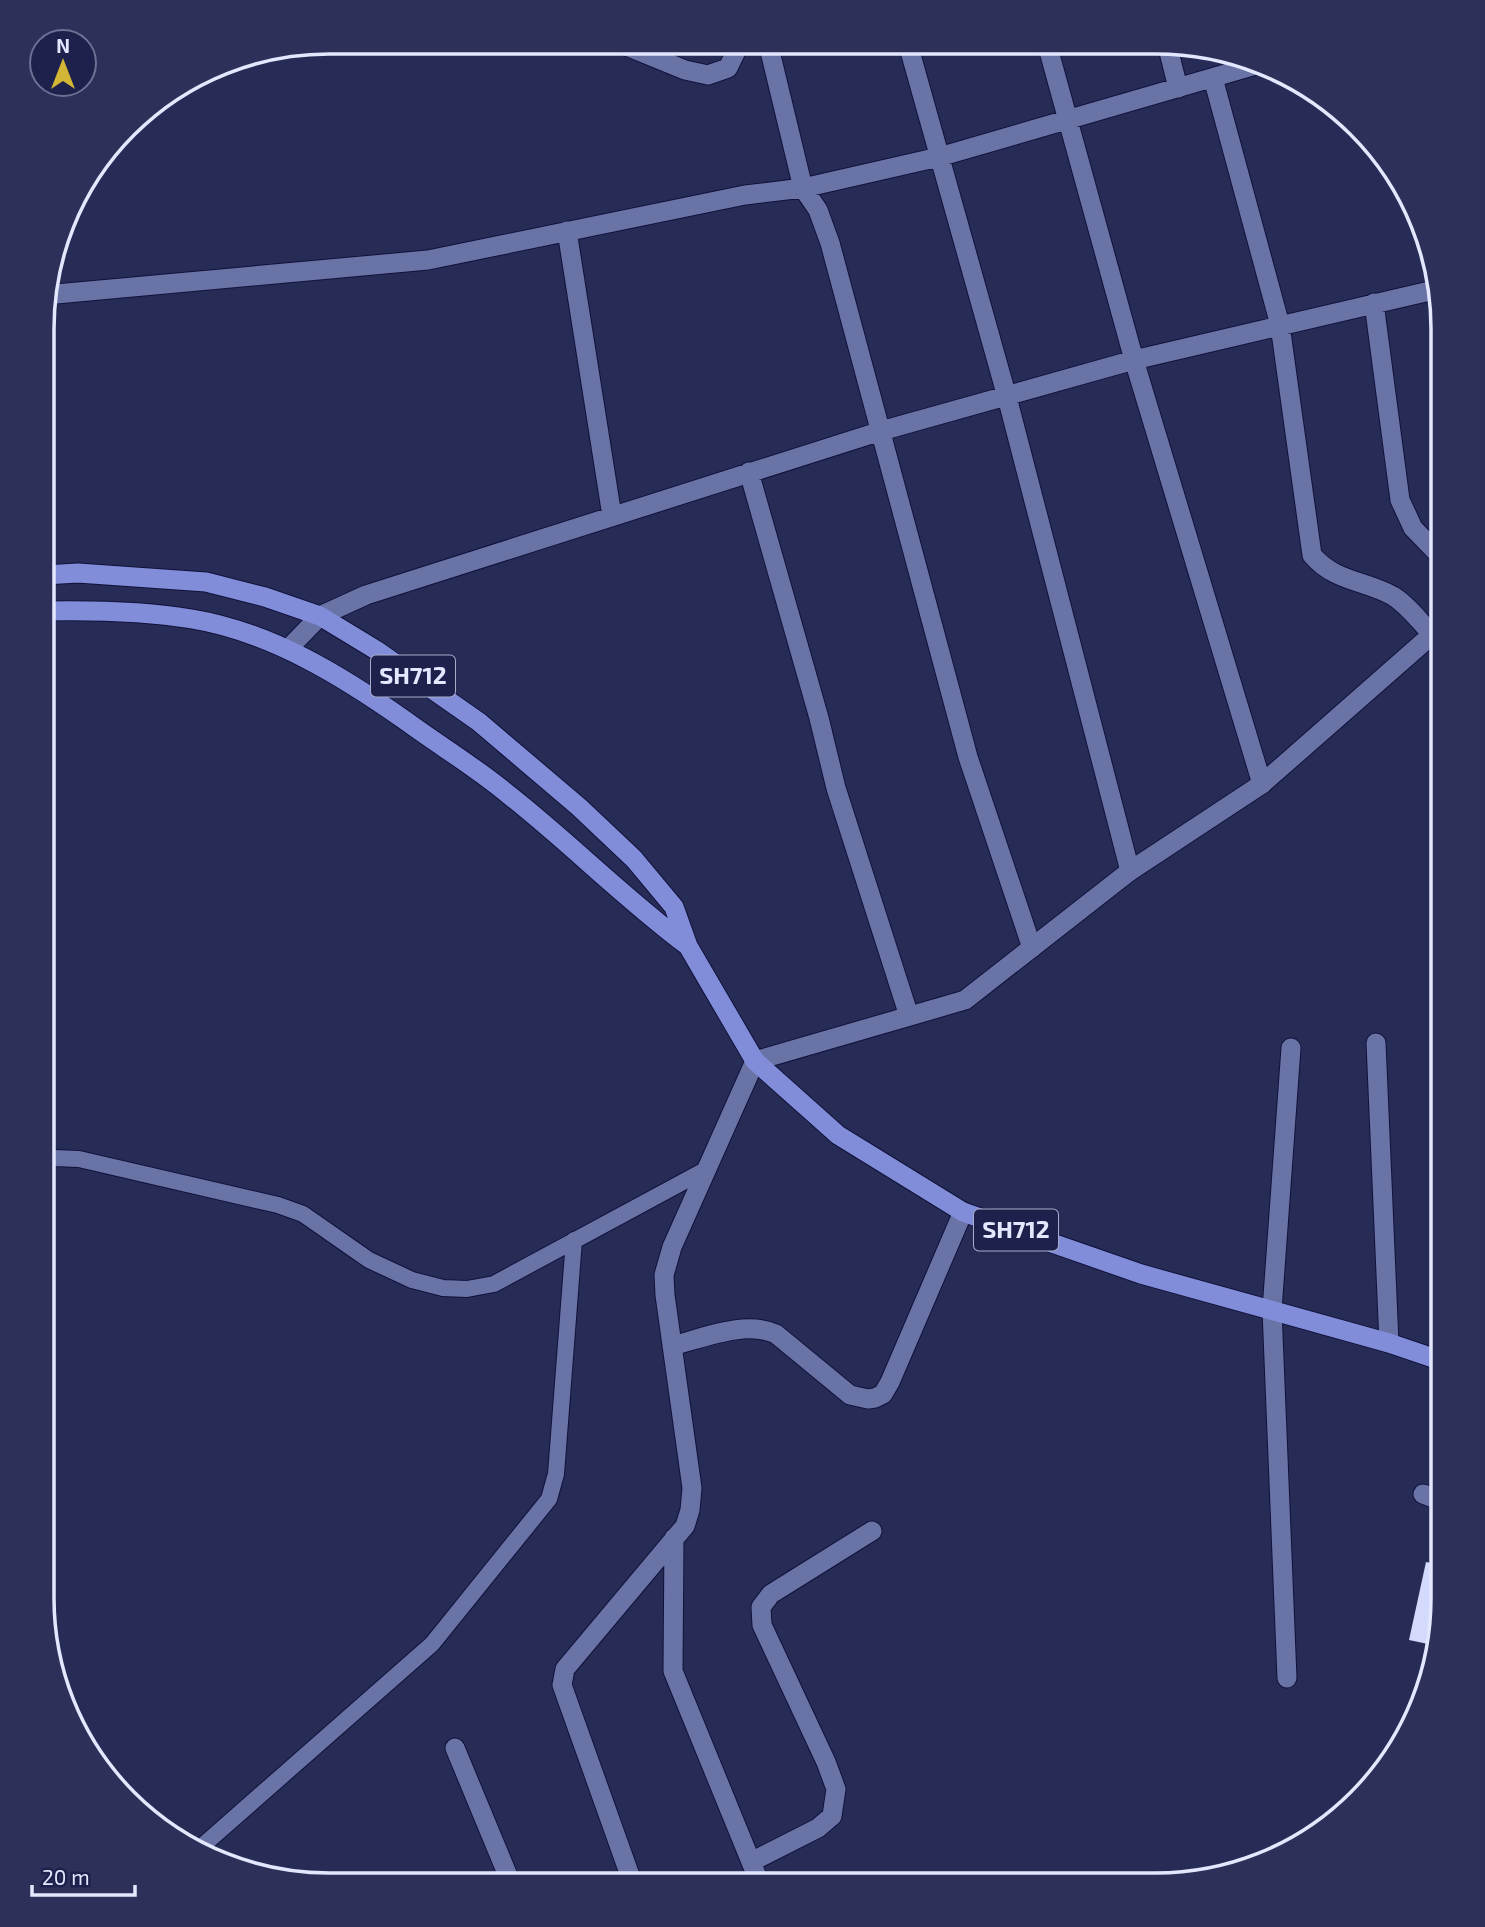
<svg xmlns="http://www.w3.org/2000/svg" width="1485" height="1927" viewBox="0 0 1485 1927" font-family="'Exo 2',sans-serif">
	<rect width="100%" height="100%" fill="#272c57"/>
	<path fill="#d3dafc" d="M1426,1562L1442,1565V1579L1428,1644L1409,1640Z"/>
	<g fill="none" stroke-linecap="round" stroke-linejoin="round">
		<g stroke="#11123b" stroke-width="18">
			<path id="service" d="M43,1161L55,1158L79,1159L278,1205L303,1214L369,1260L412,1280L443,1288L467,1289L494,1284L707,1169
				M200,1848L432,1644L549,1499L556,1474L574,1240"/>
		</g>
		<g stroke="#11123b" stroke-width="21">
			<path id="minor" d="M619,43L685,70L708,75L728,68L740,43
				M768,43L803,188L818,210L830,243L968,757L1032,948
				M908,44L1007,397L1130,871
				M1047,44L1134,360L1262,784
				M1167,44L1178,88
				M1213,78L1280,325L1312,555C1335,582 1364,580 1393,596C1408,605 1420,622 1432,634
				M567,231L612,516
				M45,295L428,260L745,195L803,188L939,157L1263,63
				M1374,303L1400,500L1413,528L1443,559
				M749,472L819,718L836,788L909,1016
				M288,649L320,616L366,595L881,431L1134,360L1434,290
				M1376,1043L1389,1343
				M672,1346C703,1338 746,1320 776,1334L850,1395L868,1399L875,1398L883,1394L890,1382L963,1212
				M1423,1494L1442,1501
				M674,1538L673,1671L760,1884
				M1287,1678L1272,1310L1291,1048
				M455,1748L511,1883
				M751,1862L818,1828L832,1816L836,1789L826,1762L762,1625L761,1607L771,1594L872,1531
				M633,1884L562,1685L565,1669L685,1526L690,1510L692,1488L665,1295L664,1275L672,1247L755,1061"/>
		</g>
		<g stroke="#11123b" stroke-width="21">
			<path id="tertiary" d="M755,1061L965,1000L1130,871L1262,784L1443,625"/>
		</g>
		<g stroke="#11123b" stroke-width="21">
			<path id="primary" d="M44,575L78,573L206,582L265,597L320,616L376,650L479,722L579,807L634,859L674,907L688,946L755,1061L838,1135L963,1212L1141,1274L1389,1343L1442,1361
				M44,611C93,610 144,611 192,619C271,632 342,676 406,721C440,746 477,768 509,795C570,843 625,899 688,946"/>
		</g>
		<use href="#service" stroke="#6a73a5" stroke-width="16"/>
		<use href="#minor" stroke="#6a73a5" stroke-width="19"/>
		<use href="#tertiary" stroke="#6a73a5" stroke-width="19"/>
		<use href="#primary" stroke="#818dd8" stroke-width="19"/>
	</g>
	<g text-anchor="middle" stroke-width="7" stroke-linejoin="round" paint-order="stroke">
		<g fill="#1d214c" stroke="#a8acc9" stroke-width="2">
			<rect x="371" y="655.5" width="84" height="41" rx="5"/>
			<rect x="974" y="1209.5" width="84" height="41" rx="5"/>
		</g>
		<g font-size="24" font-weight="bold" fill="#e3e8fe">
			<text x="413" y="684">SH712</text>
			<text x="1016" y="1238">SH712</text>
		</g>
	</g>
	<path d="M0 0H1485V1927H0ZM329 54H1156A275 275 0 0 1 1431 329V1598A275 275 0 0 1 1156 1873H329A275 275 0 0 1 54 1598V329A275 275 0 0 1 329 54Z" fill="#2d315a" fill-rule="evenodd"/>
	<path fill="none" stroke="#e3e8fe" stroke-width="3.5" d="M329 54H1156A275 275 0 0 1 1431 329V1598A275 275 0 0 1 1156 1873H329A275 275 0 0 1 54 1598V329A275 275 0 0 1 329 54Z"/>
	<g transform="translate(63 63)"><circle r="33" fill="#1d214c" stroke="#6c7193" stroke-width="2"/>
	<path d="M0-5L12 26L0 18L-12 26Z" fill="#d3b635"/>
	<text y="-10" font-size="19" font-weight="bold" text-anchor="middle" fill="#e3e8fe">N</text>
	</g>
	<path d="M32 1885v10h103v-10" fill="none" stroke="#e3e8fe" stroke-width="3.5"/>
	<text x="42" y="1885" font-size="21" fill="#e3e8fe" stroke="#1d214c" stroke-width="5" paint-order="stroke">20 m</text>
</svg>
